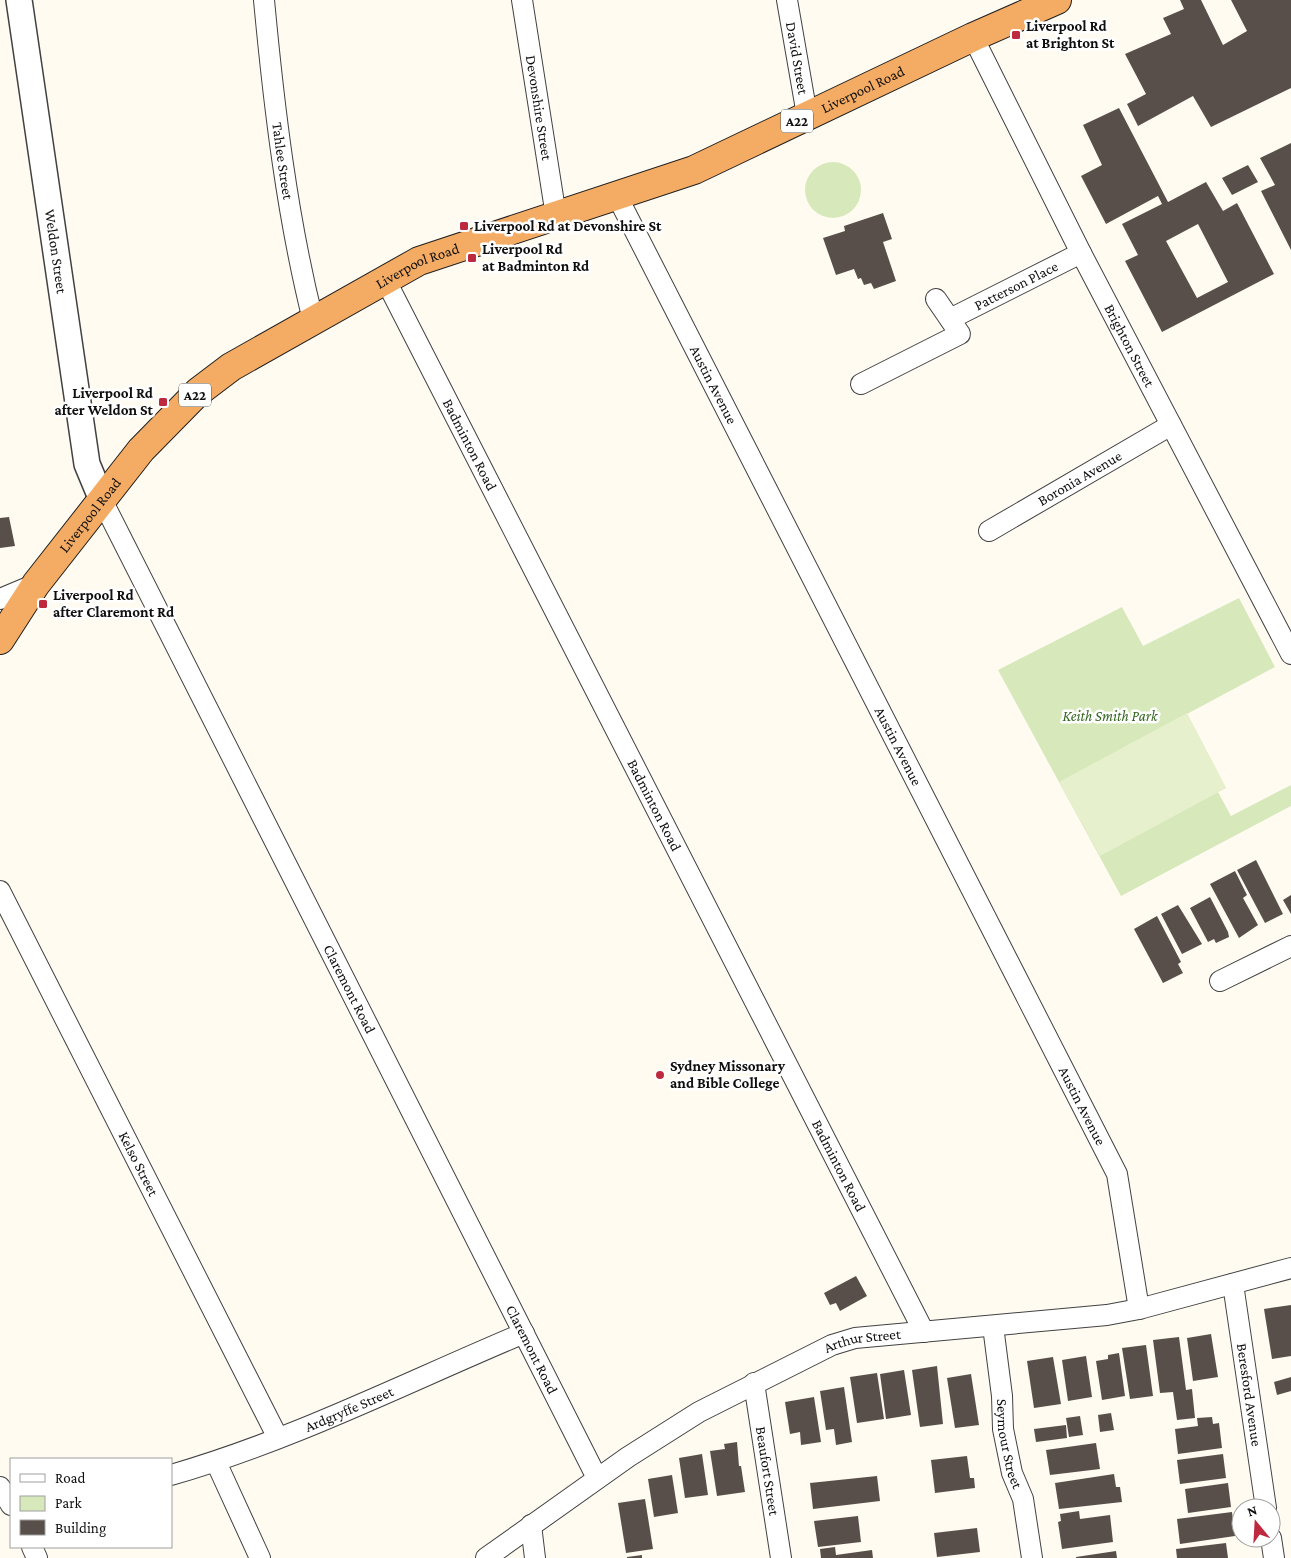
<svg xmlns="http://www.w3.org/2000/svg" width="1291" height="1558" viewBox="0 0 1291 1558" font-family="'Crimson Pro',serif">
	<rect width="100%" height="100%" fill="#fffbf1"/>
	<path fill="#d7e9bb" d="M805 190a28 28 0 1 1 56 0a28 28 0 1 1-56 0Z
		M1239,598L1275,667L1187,714L1226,788L1218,792L1231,816L1291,785V806L1121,896L998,670L1122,607L1143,646Z"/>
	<path fill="#e7f0cd" d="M1187,713L1226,788L1100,856L1059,782Z"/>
	<path fill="#584f4b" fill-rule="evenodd" d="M1180,0H1201L1223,45L1247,31L1231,0H1291V88L1211,127L1193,96L1138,126L1127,104L1146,94L1125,54L1171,34L1163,18L1184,9Z
		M1119,108L1168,202L1206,182L1223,211L1237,203L1274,274L1162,332L1125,261L1138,255L1122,224L1162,204L1158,196L1106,224L1081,176L1102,165L1083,125ZM1198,224L1228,282L1197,298L1166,241Z
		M1291,143V250L1261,191L1275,185L1260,158Z
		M1248,165L1258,182L1232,195L1222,178Z
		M883,213L892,239L883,242L896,281L874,289L871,283L864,285L861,278L858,279L854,269L836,275L823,238L845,231L844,226Z
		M9,517L15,546L0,548V518Z
		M1256,860L1283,914L1265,923L1237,870Z
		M1235,871L1247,895L1243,898L1258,925L1239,938L1210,884Z
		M1291,895V914L1283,900Z
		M1210,897L1228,932L1229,937L1216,943L1214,939L1208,942L1190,908Z
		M1178,905L1202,944L1182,954L1161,914Z
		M1157,916L1181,962L1178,964L1183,973L1163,983L1134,929Z
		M856,1276L867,1296L840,1311L836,1303L830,1305L824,1293Z
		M1291,1305V1356L1272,1359L1264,1309Z
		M1211,1334L1218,1377L1193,1381L1187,1338Z
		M1179,1337L1186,1390L1192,1389L1195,1418L1177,1420L1173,1392L1160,1393L1153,1340Z
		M1146,1345L1153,1396L1130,1399L1122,1348Z
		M1119,1353L1125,1396L1102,1400L1096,1361L1108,1359V1355Z
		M1086,1356L1092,1397L1068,1401L1062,1360Z
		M1053,1357L1061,1404L1034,1408L1027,1361Z
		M937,1366L943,1424L920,1427L912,1370Z
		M904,1370L911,1415L886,1419L880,1374Z
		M877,1373L884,1419L857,1423L850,1377Z
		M971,1374L979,1425L955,1428L947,1378Z
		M1291,1377V1391L1277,1395L1274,1382Z
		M844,1387L852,1442L836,1445L834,1429L826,1430L820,1391Z
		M814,1397L821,1442L801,1445L800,1432L790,1434L785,1402Z
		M1111,1413L1114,1430L1100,1432L1098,1415Z
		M1080,1416L1083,1435L1069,1437L1066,1418Z
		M1212,1417L1213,1424L1219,1423L1222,1448L1178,1454L1175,1429L1198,1426L1197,1418Z
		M1066,1425L1067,1438L1036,1442L1034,1429Z
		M737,1442L739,1466H741L745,1492L717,1496L710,1451L725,1449L724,1444Z
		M1096,1443L1100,1469L1050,1475L1046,1450Z
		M702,1454L708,1495L685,1498L679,1458Z
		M1223,1454L1226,1478L1180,1484L1177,1460Z
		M967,1456L970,1478H974L975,1488L935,1493L931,1460Z
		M1114,1474L1116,1487H1120L1122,1502L1059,1509L1055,1483Z
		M672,1475L678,1513L654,1517L648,1479Z
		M877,1476L880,1501L813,1509L810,1483Z
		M1228,1483L1231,1507L1188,1513L1185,1489Z
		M645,1499L653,1549L626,1553L618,1503Z
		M1079,1511L1080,1519L1110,1515L1113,1542L1062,1549L1058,1522L1061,1521L1060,1514Z
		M1232,1512L1235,1536L1180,1544L1177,1519Z
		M858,1516L861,1542L818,1547L814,1521Z
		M977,1528L980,1552L937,1557L934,1533Z
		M1226,1543L1228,1558H1177L1176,1549Z
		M835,1547L836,1555L872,1550L873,1558H821L820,1549Z
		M1116,1551L1117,1558H1076V1557Z
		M642,1555V1558H627V1557Z"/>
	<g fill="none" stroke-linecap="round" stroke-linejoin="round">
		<g stroke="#424242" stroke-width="22">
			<g id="minor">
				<path id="s1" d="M264,0C274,107 287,216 313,320"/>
				<path id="s2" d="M522,0L556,216"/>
				<path id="s3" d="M787,0L807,115"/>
				<path id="s4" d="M973,37L1081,253L1291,654"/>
				<path id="s5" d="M617,196L1117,1174L1139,1309"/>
				<path id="s6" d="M385,279L924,1332"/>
				<path id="s7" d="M950,319L1081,253"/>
				<path d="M861,384L960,334L936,299"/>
				<path id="s8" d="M102,500L597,1478"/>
				<path id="s9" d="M989,531L1171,425"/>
				<path d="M0,599L36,584"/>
				<path id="s10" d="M0,891L278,1438"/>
				<path d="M1220,981L1291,946"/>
				<path id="s11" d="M1233,1284L1266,1508"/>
				<path id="s12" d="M993,1326L1002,1396L1003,1429L1012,1473L1023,1499L1032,1558"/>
				<path id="s13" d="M754,1383L781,1558"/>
				<path d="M216,1462L260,1558"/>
				<path id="s14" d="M171,1475C293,1440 407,1382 524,1333"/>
				<path d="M0,1487L11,1505"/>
				<path d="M531,1525L535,1558"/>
				<path d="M1271,1538L1274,1558"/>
				<path d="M32,1547L37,1558"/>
				<path id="s15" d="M486,1558L628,1457L699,1412L832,1345L855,1338L1107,1315L1139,1309L1291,1268"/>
			</g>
		</g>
		<g stroke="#424242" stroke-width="28">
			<g id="tertiary">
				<path id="s16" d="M19,0L87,464L102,500"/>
			</g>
		</g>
		<g stroke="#202020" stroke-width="30">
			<g id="trunk">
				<path id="s17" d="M0,640L36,584L141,450L198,392L231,367L419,261L694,170L973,37L1057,0"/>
			</g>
		</g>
		<use href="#minor" stroke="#fff" stroke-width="20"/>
		<use href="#tertiary" stroke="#fff" stroke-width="25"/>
		<use href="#trunk" stroke="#f4ac64" stroke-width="28"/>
	</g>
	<g fill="#bd293e" stroke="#fff" stroke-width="2">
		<rect x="1011" y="30" width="10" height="10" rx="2.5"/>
		<rect x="459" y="221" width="10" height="10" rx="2.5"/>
		<rect x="467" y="253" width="10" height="10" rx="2.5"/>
		<rect x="158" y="397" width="10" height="10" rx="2.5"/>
		<rect x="38" y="599" width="10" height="10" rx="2.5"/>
		<circle cx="660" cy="1075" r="5"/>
	</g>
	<g text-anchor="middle" stroke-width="5" stroke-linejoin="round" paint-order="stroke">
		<g fill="#fff" stroke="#575757" stroke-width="1">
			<rect x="781" y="109.5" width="32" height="23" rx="4"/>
			<rect x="179" y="383.5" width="32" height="23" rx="4"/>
		</g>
		<g font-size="14" font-weight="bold" fill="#0f0f0f">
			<text x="797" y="126">A22</text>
			<text x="195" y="400">A22</text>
		</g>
		<g font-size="15" font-weight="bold" fill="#0f0f0f" stroke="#fff" text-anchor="start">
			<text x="1026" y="31">Liverpool Rd<tspan x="1026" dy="17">at Brighton St</tspan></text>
			<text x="474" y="231">Liverpool Rd at Devonshire St</text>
			<text x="482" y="254">Liverpool Rd<tspan x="482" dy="17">at Badminton Rd</tspan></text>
			<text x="153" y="398" text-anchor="end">Liverpool Rd<tspan x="153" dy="17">after Weldon St</tspan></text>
			<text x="53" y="600">Liverpool Rd<tspan x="53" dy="17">after Claremont Rd</tspan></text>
			<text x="670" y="1071">Sydney Missonary<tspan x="670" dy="17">and Bible College</tspan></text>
		</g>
		<g font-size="15" fill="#0f0f0f" stroke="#fff">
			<text dy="5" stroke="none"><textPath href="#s3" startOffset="59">David Street</textPath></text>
			<text dy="5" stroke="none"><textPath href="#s17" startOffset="1052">Liverpool Road</textPath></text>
			<text dy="5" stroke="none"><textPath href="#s2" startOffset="109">Devonshire Street</textPath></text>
			<text dy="5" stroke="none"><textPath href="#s1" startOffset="162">Tahlee Street</textPath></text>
			<text dy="5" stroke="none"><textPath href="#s16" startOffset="254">Weldon Street</textPath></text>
			<text dy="5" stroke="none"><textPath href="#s17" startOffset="572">Liverpool Road</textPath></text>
			<text dy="5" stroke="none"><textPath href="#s7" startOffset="74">Patterson Place</textPath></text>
			<text dy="5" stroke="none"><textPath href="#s4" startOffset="346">Brighton Street</textPath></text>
			<text dy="5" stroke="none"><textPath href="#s5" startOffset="212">Austin Avenue</textPath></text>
			<text dy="5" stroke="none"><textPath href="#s6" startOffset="186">Badminton Road</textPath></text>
			<text dy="5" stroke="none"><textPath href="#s9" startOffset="105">Boronia Avenue</textPath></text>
			<text dy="5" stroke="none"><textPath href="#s17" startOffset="154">Liverpool Road</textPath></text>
			<text dy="5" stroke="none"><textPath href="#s5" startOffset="618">Austin Avenue</textPath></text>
			<text dy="5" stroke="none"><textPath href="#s6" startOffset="591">Badminton Road</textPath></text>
			<text dy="5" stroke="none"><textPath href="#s8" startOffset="548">Claremont Road</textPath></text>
			<text dy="5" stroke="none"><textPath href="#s5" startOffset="1022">Austin Avenue</textPath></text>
			<text dy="5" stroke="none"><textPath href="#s10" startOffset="306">Kelso Street</textPath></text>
			<text dy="5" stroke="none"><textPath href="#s6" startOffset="996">Badminton Road</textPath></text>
			<text dy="5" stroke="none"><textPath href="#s15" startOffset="438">Arthur Street</textPath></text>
			<text dy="5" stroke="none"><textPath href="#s8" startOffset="952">Claremont Road</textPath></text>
			<text dy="5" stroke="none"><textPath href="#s11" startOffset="112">Beresford Avenue</textPath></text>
			<text dy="5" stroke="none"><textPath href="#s14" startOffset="190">Ardgryffe Street</textPath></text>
			<text dy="5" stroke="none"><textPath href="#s12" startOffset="119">Seymour Street</textPath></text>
			<text dy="5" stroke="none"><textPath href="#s13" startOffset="89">Beaufort Street</textPath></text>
		</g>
		<g font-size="15" font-style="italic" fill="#356620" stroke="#fff">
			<text x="1110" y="721">Keith Smith Park</text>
		</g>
	</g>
	<rect x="10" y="1458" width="162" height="90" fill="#ffffff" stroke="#9f9f9f"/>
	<rect x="20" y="1474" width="25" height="8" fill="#ffffff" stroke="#9f9f9f"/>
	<text x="55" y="1483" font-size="15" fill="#0f0f0f">Road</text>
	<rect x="20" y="1496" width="25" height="15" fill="#d7e9bb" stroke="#9f9f9f"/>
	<text x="55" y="1508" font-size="15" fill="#0f0f0f">Park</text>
	<rect x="20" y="1520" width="25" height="15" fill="#584f4b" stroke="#9f9f9f"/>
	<text x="55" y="1533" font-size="15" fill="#0f0f0f">Building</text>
	<g transform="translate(1256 1523) rotate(342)"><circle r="24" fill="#ffffff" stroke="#9f9f9f"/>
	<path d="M0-4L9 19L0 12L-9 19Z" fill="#bd293e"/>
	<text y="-8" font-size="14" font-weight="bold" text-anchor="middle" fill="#0f0f0f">N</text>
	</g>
</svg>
